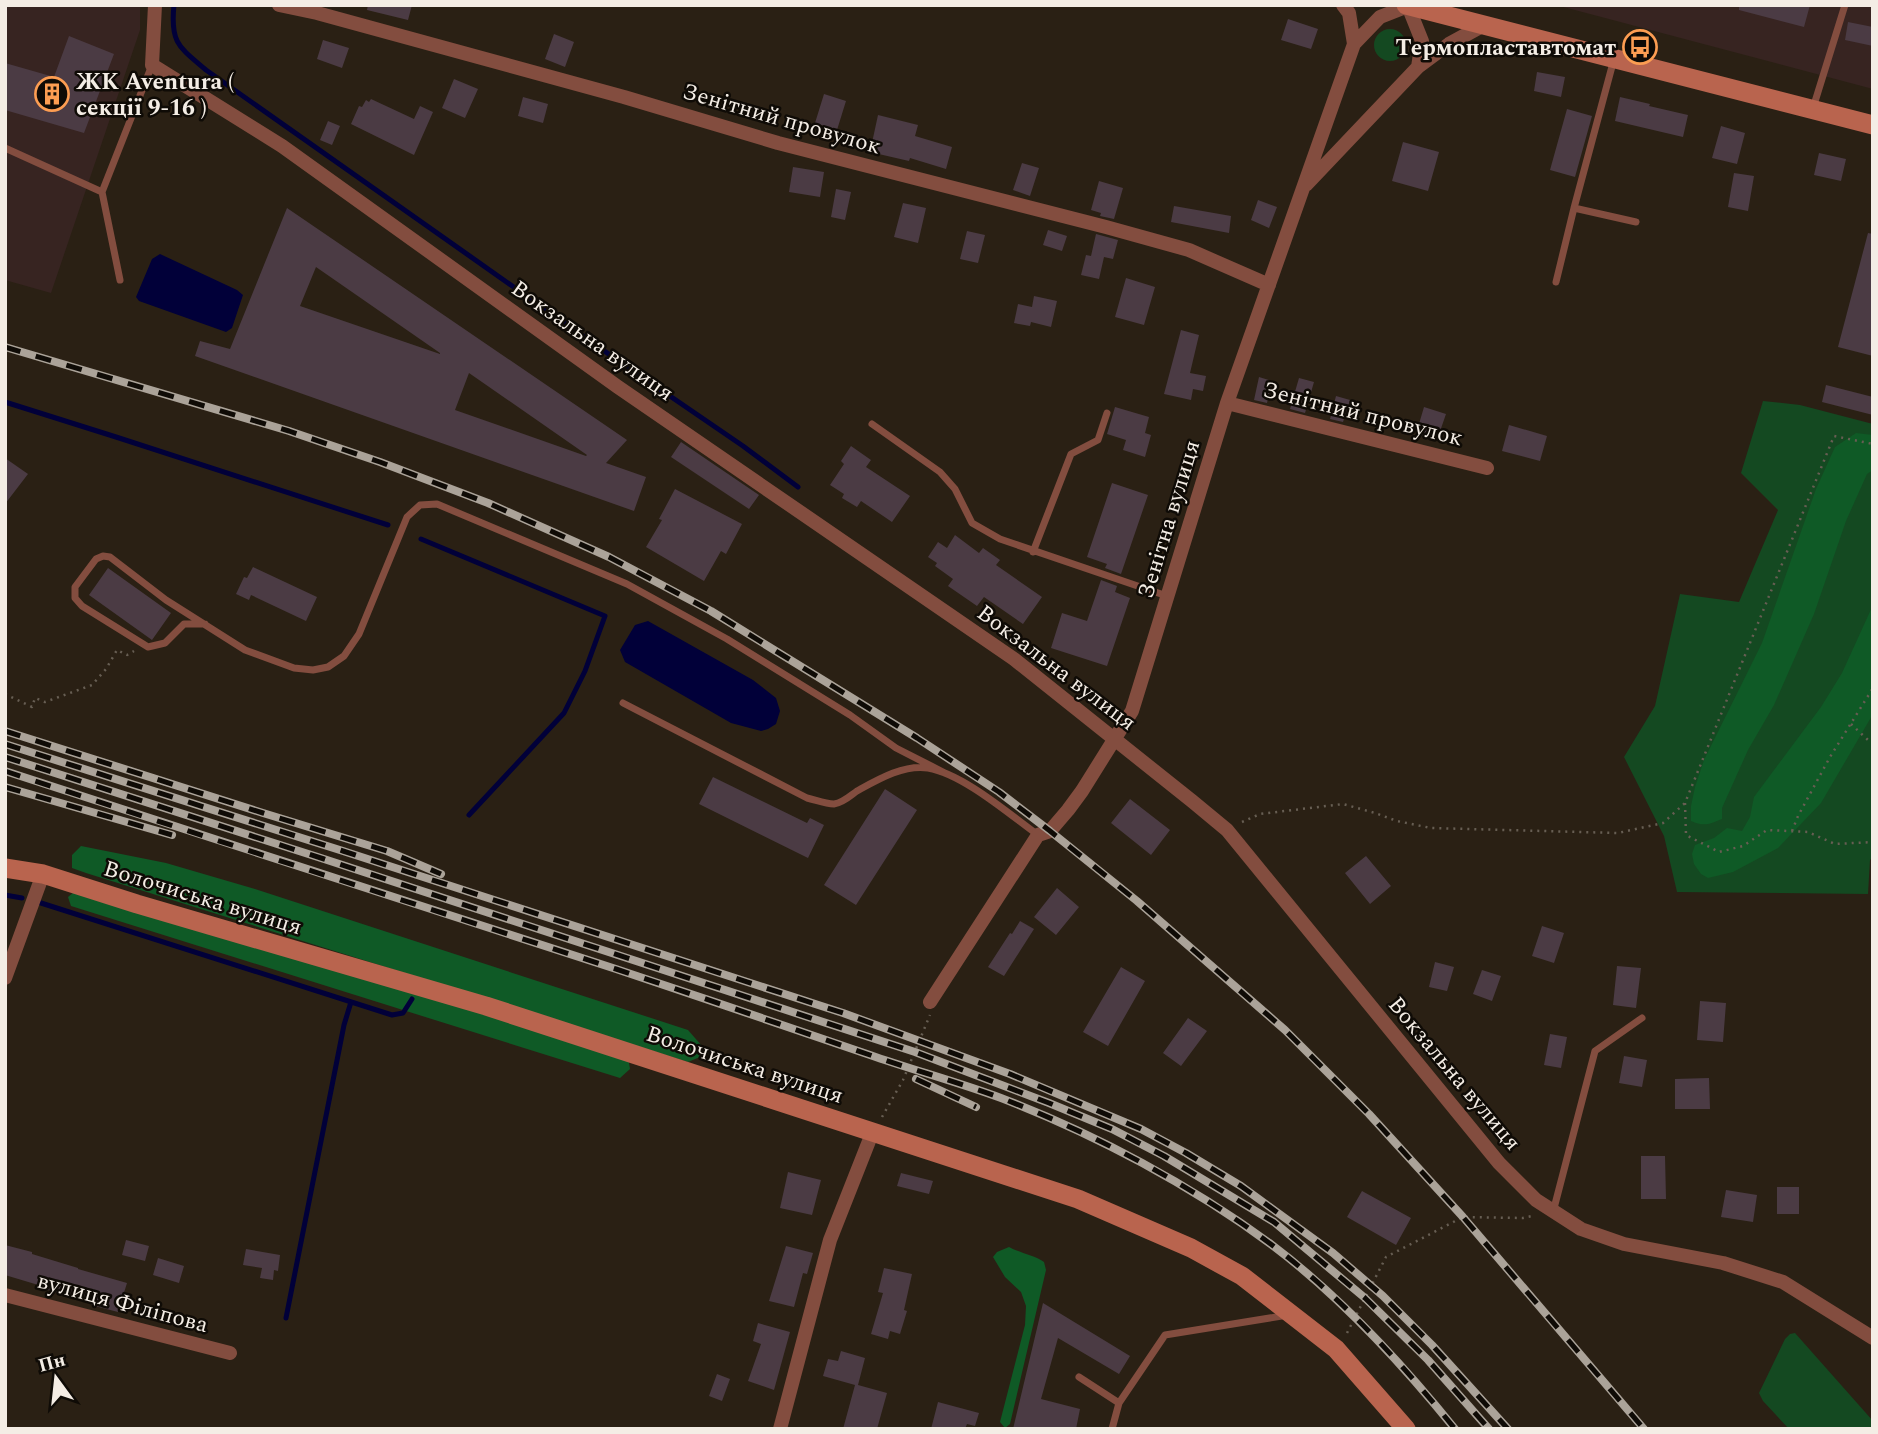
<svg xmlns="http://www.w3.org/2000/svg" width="1878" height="1434" viewBox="0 0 1878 1434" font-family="Spectral,serif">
	<rect width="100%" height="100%" fill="#2a2014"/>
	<path fill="#372421" d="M5,5H140V30L51,293L5,280Z
		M1556,5H1873V89Z"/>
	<path fill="#144921" d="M1374 45a16 16 0 1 1 32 0a16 16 0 1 1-32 0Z
		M1763,401L1800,405L1873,424V857L1870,860L1868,894L1677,892L1664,836L1624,757L1655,706L1680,594L1739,602L1778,510L1741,473Z
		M1795,1333L1873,1421V1429H1789L1763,1401L1759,1393L1785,1339L1790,1334Z"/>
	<path fill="#0f5a26" d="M1856,433L1873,435V470L1867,474L1846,521L1814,614L1774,705L1748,750L1722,808V819C1710,824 1704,827 1691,821V806L1695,787L1704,760L1762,643L1816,489L1835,447Z
		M1873,605V714L1821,803L1778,848L1733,872L1708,878L1701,874L1694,864L1692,854L1695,845L1714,838L1727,828L1742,831L1750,817L1754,797L1821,707L1842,673Z
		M81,846L166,863L255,889L688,1030L702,1046L700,1057L688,1062L86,873L72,868V855Z
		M74,892L628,1057L630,1069L620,1078L71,906L68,897Z
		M1009,1247C1020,1253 1034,1255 1044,1262L1046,1270L1010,1424L1005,1428L1000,1422L1025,1325L1026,1306L1021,1292L1005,1277L993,1257L997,1252Z"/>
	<path fill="#010039" d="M160,254L237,290L243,295L232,328L226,332L139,301L136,297L152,259Z
		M648,621L753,680L776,698L780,711L776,724L768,729L761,731L731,723L625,662L620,650L635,625Z"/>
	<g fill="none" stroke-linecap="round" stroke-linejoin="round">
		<path stroke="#010039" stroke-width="5" d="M174,5C170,43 179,47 206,70L610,355L743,446L798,487
			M5,402L116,437L388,525
			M421,539L605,616L585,671L564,713L469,815
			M5,895L22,898
			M41,903L392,1015L403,1013L412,999
			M286,1318L344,1025L351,1002"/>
	</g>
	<path fill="#4b3b44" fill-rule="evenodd" d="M368,5H412L408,20L367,10Z
		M1739,5H1810L1804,27L1739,10Z
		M1288,19L1318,29L1311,49L1281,40Z
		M1848,22L1873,27V46L1845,40Z
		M554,34L574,42L565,67L545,59Z
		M69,36L114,54L84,133L5,110V63L54,77Z
		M323,40L349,48L342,68L317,59Z
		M1537,72L1565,77L1561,97L1534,91Z
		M454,79L478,89L465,118L442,108Z
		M824,94L846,101L837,130L815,123Z
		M523,97L548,104L543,123L518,116Z
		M1620,97L1650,104L1649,106L1688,115L1683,137L1615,121Z
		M371,99L414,119L420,106L433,112L414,155L351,124L359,106L362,107L366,100L369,102Z
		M1567,109L1592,116L1575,177L1550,170Z
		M878,115L918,125L915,136L952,147L946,169L910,158L909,161L870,152Z
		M328,121L340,126L332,145L320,140Z
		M1721,126L1745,133L1737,164L1712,158Z
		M1403,142L1439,152L1428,191L1392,181Z
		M1819,153L1846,159L1841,181L1814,175Z
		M1022,163L1039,168L1030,196L1013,190Z
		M793,167L824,172L820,197L789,192Z
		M1734,173L1754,176L1748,211L1728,207Z
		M1099,181L1123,188L1114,219L1100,216L1101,213L1091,210Z
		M836,189L851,192L845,220L831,217Z
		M1258,200L1277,207L1269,228L1251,220Z
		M903,203L926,208L918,243L894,237Z
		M1174,206L1231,216L1229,233L1171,222Z
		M287,208L627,440L606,463L646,477L634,511L195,356L200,341L230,349ZM316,267L440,353V354L300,306ZM469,373L587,455L586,456L455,410Z
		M1048,230L1067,236L1062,251L1043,245Z
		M967,231L985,235L978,263L960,259Z
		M1868,233L1873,234V356L1838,347Z
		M1096,234L1118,240L1113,259L1104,257L1099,279L1081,275L1086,255L1091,256Z
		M1126,278L1155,287L1144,325L1115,317Z
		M1034,296L1057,301L1051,327L1031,322L1030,326L1014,323L1018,304L1032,307Z
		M1181,330L1199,335L1190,373L1206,376L1203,391L1193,389L1191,400L1164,394Z
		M1259,377L1272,381L1267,403L1254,400Z
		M1299,378L1314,382L1305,413L1290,409Z
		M1826,385L1873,397V415L1822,402Z
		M1336,396L1350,400L1343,422L1330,419Z
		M1115,407L1149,417L1145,433L1151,435L1145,457L1123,450L1126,440L1107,434Z
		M1424,407L1446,414L1437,440L1416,434Z
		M1509,425L1547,436L1540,461L1502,451Z
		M681,442L759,495L749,509L671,457Z
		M851,446L871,460L866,467L910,496L892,522L861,501L857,507L842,498L844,494L830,485L844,464L841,461Z
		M5,458L28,474L5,504Z
		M1112,483L1148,495L1121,574L1105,568L1107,564L1087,557Z
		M675,489L742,524L726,554L721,551L704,581L646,547L662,520L659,519Z
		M955,535L979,553L983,548L1000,560L996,565L1042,597L1023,624L984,597L977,606L948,586L953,579L935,566L937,563L928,557L938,542L947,548Z
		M253,567L317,597L306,621L251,595L249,600L236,594L244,577L247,578Z
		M108,568L171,613L152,640L89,595Z
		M1101,580L1117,586L1115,592L1130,598L1107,666L1051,648L1062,613L1087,621Z
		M713,777L807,823L810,818L824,825L808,858L699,804Z
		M885,789L917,810L856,905L824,885Z
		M1130,799L1170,830L1151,855L1111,823Z
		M1366,856L1391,886L1370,904L1345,873Z
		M1057,888L1079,907L1056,935L1034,917Z
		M1020,921L1034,929L1004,976L988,967L1010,933L1012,934Z
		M1542,926L1564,933L1554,963L1532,956Z
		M1435,962L1454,967L1447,991L1429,987Z
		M1617,966L1641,968L1636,1008L1613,1005Z
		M1121,967L1145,981L1108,1046L1083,1032Z
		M1482,970L1501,976L1492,1001L1473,994Z
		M1700,1001L1726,1003L1723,1042L1697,1040Z
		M1188,1018L1207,1031L1181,1066L1163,1053Z
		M1550,1034L1567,1037L1561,1068L1544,1065Z
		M1624,1056L1647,1060L1642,1087L1619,1083Z
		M1709,1078L1710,1109H1675V1079Z
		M1641,1156H1665L1666,1199H1641Z
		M788,1172L821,1180L812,1215L780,1208Z
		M901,1173L933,1181L929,1194L897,1186Z
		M1777,1187H1799V1214H1777Z
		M1726,1190L1757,1195L1753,1222L1721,1217Z
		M1362,1191L1411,1218L1396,1245L1347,1217Z
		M126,1240L149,1246L145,1261L122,1255Z
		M5,1245L32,1252V1254L78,1268V1269L127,1283L118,1312L91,1305L92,1303L45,1289V1287L5,1275Z
		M786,1246L813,1253L807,1274L803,1273L794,1307L769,1301Z
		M246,1249L280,1255L278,1271L274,1270L273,1280L260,1278L262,1268L243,1265Z
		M158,1258L184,1266L179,1283L153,1275Z
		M884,1268L912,1274L904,1310L907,1311L900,1334L890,1331L888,1339L871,1334L883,1293L878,1292Z
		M1043,1303L1130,1356L1119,1374L1058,1338L1041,1399L1080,1409L1076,1429H1013Z
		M758,1323L790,1332L774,1390L748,1381L761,1344L753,1341Z
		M841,1351L865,1358L858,1385L887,1393L877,1429H843L855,1385L823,1376L828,1359L838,1361Z
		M717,1374L730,1379L722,1401L709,1396Z
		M938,1402L979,1413L975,1426L967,1424L965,1429H931Z"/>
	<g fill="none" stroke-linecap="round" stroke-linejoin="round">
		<path stroke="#675e53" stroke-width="2.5" stroke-dasharray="2 5" stroke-linecap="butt" d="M5,694L32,707L35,698L45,702L92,685L106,669L117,650L127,655L134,651
			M1851,724L1868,740H1873
			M1685,803L1686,835L1719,852L1743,846L1767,830L1808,832L1835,844L1873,842
			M1242,822L1260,814L1343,804L1375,813L1397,821L1431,828L1618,833L1663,823L1685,803L1834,436L1873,444
			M1792,831L1798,816L1830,757L1873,688
			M882,1117L903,1080L930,1015
			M1347,1333L1386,1257L1463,1217L1523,1218L1532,1216"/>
		<path stroke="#834d3f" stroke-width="7" d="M1614,59L1574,208L1636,222
			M1813,108L1845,5
			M5,148L102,192
			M120,280L102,192L152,65
			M1556,282L1574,208
			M872,424L940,472L955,489L972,523L1000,539L1167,596
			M1033,552L1071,454L1098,440L1107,413
			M205,624H184L165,643L148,647L82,606L75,598V587L96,559L103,556L110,557L166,600L245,650L294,668L313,670L328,667L344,656L359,634L407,517L420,505L437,504L627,584L727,639L850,715L896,748L945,773
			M623,703L807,798C816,800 825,804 834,804C843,803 850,796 857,791C877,780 904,764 928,768C963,774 1009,814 1038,835
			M1553,1212L1595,1051L1642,1018
			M1079,1377L1119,1403L1112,1429
			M1119,1403L1165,1335L1288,1315"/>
		<path stroke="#834d3f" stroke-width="14" d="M155,5L152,65L282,146L618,387L1014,659L1192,801L1227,830L1499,1163L1536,1200L1581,1229L1624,1244L1723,1263L1783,1282L1873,1338
			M279,5L317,13L624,97L778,143L1106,227L1189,250L1269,285
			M1354,44L1380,17L1408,6L1422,41L1418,67
			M1306,185L1418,67L1449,44L1482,26
			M1227,403L1487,468
			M5,978L43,874
			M930,1002L1038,835L1050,831L1068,810L1082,791L1132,711L1227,403L1354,44L1349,13L1343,5
			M5,1295L230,1353
			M780,1429L830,1240L873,1131"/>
		<path stroke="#b9644e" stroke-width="19" d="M1406,5L1873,125
			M5,868L43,874L137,904L486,1006L1078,1199L1191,1248L1242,1276L1336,1349L1406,1429"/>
		<g stroke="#aba399" stroke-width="8">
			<path id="rail" d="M5,347L289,431L380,462L488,503L609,557L711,611L917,738L999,792L1050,831L1137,901L1285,1030L1369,1114L1463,1217L1644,1429
				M5,731L263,813L387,851L441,874
				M5,744L343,851L843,1013L1010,1074L1141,1129L1186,1153L1241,1186L1333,1253L1383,1296L1432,1345L1508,1429
				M5,757L324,859L915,1052L1049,1103L1112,1129L1164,1156L1274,1222L1365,1298L1428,1360L1489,1429
				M5,771C208,838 412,903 616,969C701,997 785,1026 870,1055C913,1070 958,1082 1001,1098C1095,1134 1191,1185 1272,1245C1341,1297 1400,1361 1455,1429
				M5,787L172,835
				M916,1079L976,1107"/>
		</g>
		<use href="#rail" stroke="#0f0b06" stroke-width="5" stroke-dasharray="16" stroke-linecap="butt"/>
	</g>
	<defs>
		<g id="bus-ring" transform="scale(1.75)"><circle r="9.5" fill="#0f0b06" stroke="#fc9d52" stroke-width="1.5"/><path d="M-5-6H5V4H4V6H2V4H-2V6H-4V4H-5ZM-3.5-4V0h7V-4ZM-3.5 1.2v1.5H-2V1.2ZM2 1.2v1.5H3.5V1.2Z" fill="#fc9d52"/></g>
		<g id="building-ring" transform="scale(1.75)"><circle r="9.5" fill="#0f0b06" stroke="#fc9d52" stroke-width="1.5"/><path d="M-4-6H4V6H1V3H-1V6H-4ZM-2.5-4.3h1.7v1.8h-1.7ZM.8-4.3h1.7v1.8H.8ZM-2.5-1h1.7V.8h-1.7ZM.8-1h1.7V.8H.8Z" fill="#fc9d52"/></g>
	</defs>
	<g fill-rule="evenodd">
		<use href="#bus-ring" x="1640" y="47"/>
		<use href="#building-ring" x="52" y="94"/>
	</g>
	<g text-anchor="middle" stroke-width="5" stroke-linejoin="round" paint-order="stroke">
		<g font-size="23" font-weight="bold" fill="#f4ede5" stroke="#0f0b06" text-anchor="end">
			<text x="1616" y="55">Термопластавтомат</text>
			<text x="76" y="89" text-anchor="start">ЖК Aventura (<tspan x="76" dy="26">секції 9-16 )</tspan></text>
		</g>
		<g font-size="23" fill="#f4ede5" stroke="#0f0b06">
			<text transform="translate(782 118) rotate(16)" y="8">Зенітний провулок</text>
			<text transform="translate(593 340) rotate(35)" y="8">Вокзальна вулиця</text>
			<text transform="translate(1363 413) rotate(14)" y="8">Зенітний провулок</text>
			<text transform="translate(1168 519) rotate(-73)" y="8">Зенітна вулиця</text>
			<text transform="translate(1057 667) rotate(37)" y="8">Вокзальна вулиця</text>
			<text transform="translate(203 897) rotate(17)" y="8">Волочиська вулиця</text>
			<text transform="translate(745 1064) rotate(18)" y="8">Волочиська вулиця</text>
			<text transform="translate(1455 1073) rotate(50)" y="8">Вокзальна вулиця</text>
			<text transform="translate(123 1302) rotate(15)" y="8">вулиця Філіпова</text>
		</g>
	</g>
	<rect width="1878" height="1434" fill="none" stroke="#f4ede5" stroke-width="14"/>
	<g transform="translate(56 1378) rotate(345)" stroke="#0f0b06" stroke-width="5" paint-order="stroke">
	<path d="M0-5L12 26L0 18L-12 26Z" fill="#f4ede5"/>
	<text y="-10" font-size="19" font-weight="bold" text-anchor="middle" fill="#f4ede5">Пн</text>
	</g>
</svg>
